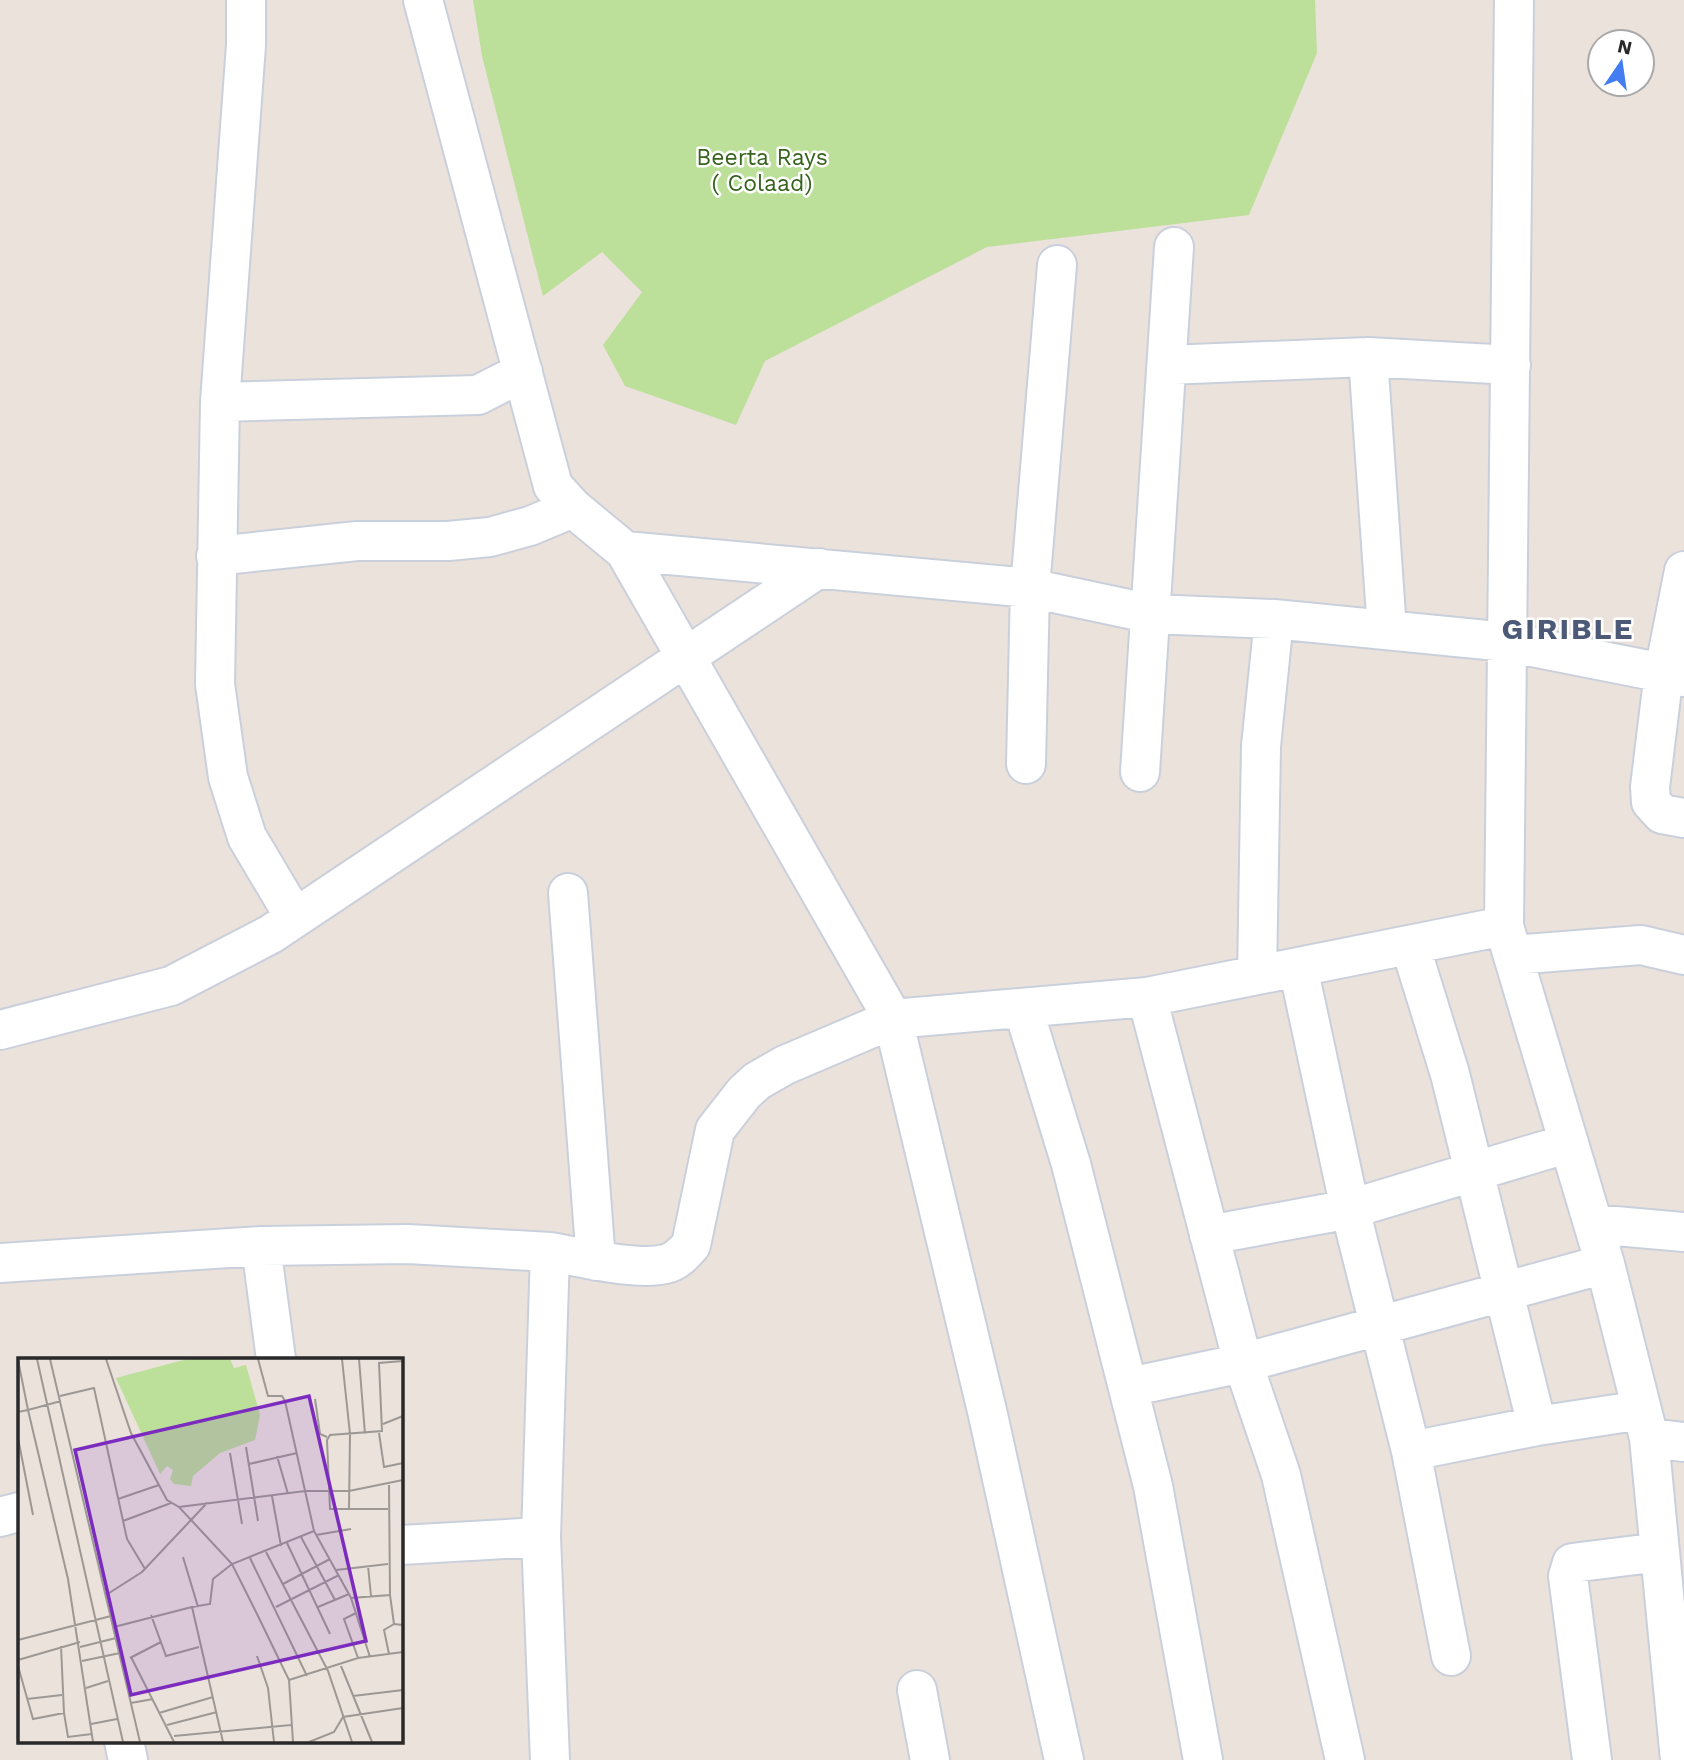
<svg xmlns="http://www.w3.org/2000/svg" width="1684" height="1760" viewBox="0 0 1684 1760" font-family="'Work Sans',sans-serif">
	<rect width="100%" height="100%" fill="#ebe2dc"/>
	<path fill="#bcdf9a" d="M473,0H1315L1317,53L1249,215L987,247L765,361L736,425L625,386L603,345L642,292L602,252L543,296L482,56Z"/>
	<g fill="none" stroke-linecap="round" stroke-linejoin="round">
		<g stroke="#cad0db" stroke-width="42">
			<path id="minor" d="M246,0V45L220,402L215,684L228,777L247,837L295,918
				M423,0L553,486L573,508L625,551L893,1019L988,1415L1064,1760
				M1514,0L1504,926L1605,1264L1649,1438L1680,1760
				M1368,357L1387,630
				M1167,365L1368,357L1511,365
				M220,402L478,395L523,372
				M625,551L1030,588L1152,614L1274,619L1507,642L1684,677
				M216,556L357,541H448L490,537L530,526L573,508
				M1684,571L1664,672L1650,787L1651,802L1662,814L1684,818
				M1026,764L1030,588L1057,265
				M1140,772L1174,247
				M568,893L596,1261
				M1410,945L1450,1074L1537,1426
				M1513,955L1641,945L1684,955
				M1298,967L1350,1209L1411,1451L1451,1656
				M1257,975L1261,746L1274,619
				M1147,997L1243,1363L1281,1475L1345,1760
				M1023,1008L1071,1164L1153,1486L1203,1760
				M0,1030L171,986L271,934L819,568
				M1593,1224L1684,1232
				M1209,1235L1350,1209L1569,1143
				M261,1246L276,1359
				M0,1263L261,1246L408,1244L550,1252
				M1129,1387L1243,1363L1605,1264
				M1649,1438L1684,1442
				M1411,1451L1537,1426L1642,1410
				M0,1517L19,1512
				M401,1545L541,1537
				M917,1690L930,1760
				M124,1741L128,1760
				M550,1760L541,1537L550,1252C579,1257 638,1271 665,1264C676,1262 684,1253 691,1245L715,1130L744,1093L757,1081L785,1065L893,1019L1147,997L1504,926
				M1592,1760L1568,1576L1572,1563L1660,1552"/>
		</g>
		<use href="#minor" stroke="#fff" stroke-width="38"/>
	</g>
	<g text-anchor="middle" stroke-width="5" stroke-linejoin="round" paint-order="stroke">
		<g font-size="23" fill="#36631d" stroke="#fff">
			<text x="762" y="165">Beerta Rays<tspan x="762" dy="26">( Colaad)</tspan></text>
		</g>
		<g font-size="30" font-weight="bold" letter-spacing="2" fill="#4c5a78" stroke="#fff">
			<text x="1568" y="639">GIRIBLE</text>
		</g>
	</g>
	<g transform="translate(18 1358)">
		<rect width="385" height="385" fill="#ebe2dc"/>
		<path d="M169,1H212L216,10L228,7L242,57L237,82L202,95L175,118L173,128L156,126L152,121L155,112L149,108L142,116L98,20Z" fill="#bcdf9a"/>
		<path fill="none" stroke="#9d9894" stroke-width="2" d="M19,1L105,384M32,1L122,384M88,1L113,75L149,142L161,149L214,206L240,258L271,322L275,384M240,1L250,38H264L267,43L296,173L333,240L352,299M324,1L332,76L331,152M341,1L347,76M0,2L10,52L43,43M42,38L76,30L109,181L127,211M297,41L302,76L309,79M0,54L10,52L50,221L75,384M365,66L385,58M361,75L366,109L385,105M0,80L15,157M228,89L240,163M212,95L224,166M259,98L270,136M231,106L279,95M254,138L263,188M100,141L141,127M161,149L287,133H331L385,122M370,151H312L309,82L312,77L364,73L361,5L385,3M105,163L153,145M298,177L333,171M283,179L317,242M269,185L312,276M248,194L310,313L334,384M165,199L180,249M232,200L289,318M350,208L353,238M318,212L370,206M265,226L312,201M88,237L124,214L189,145M372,237L376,266L385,267M333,240L372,237L371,127M258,249L321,217M300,249L331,236M338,255L326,261L340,300M133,257L148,298L181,289M96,269L174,249M0,282L93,258M43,288L46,355M62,289L98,280M371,296L366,272L376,266M239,298L250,330L256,384M113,299L156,384M112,300L143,284M0,302L62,284M64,303L102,295M0,308L15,361L46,355L50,379L74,376M323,308L354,384M271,322L340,300L385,294M68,330L90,323M335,338L385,332M9,341L44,337M113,345L135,341M141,355L195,339M73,366L99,361M149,367L199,354M156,378L273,367M205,384L174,249L192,246L195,221L214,206L296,173M291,384L316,374L325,359L385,350"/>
		<path fill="#7b2cbf" fill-opacity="0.15" stroke="#7b2cbf" stroke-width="3.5" d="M291,38L348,283L113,337L57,92Z"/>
		<rect width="385" height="385" fill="none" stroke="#292929" stroke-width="3.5"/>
	</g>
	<g transform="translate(1621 63) rotate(13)"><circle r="33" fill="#ffffff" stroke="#a9a9a9" stroke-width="2"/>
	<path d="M0-5L12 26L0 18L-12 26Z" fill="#427df1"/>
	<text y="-10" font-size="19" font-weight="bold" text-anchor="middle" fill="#292929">N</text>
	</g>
</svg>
